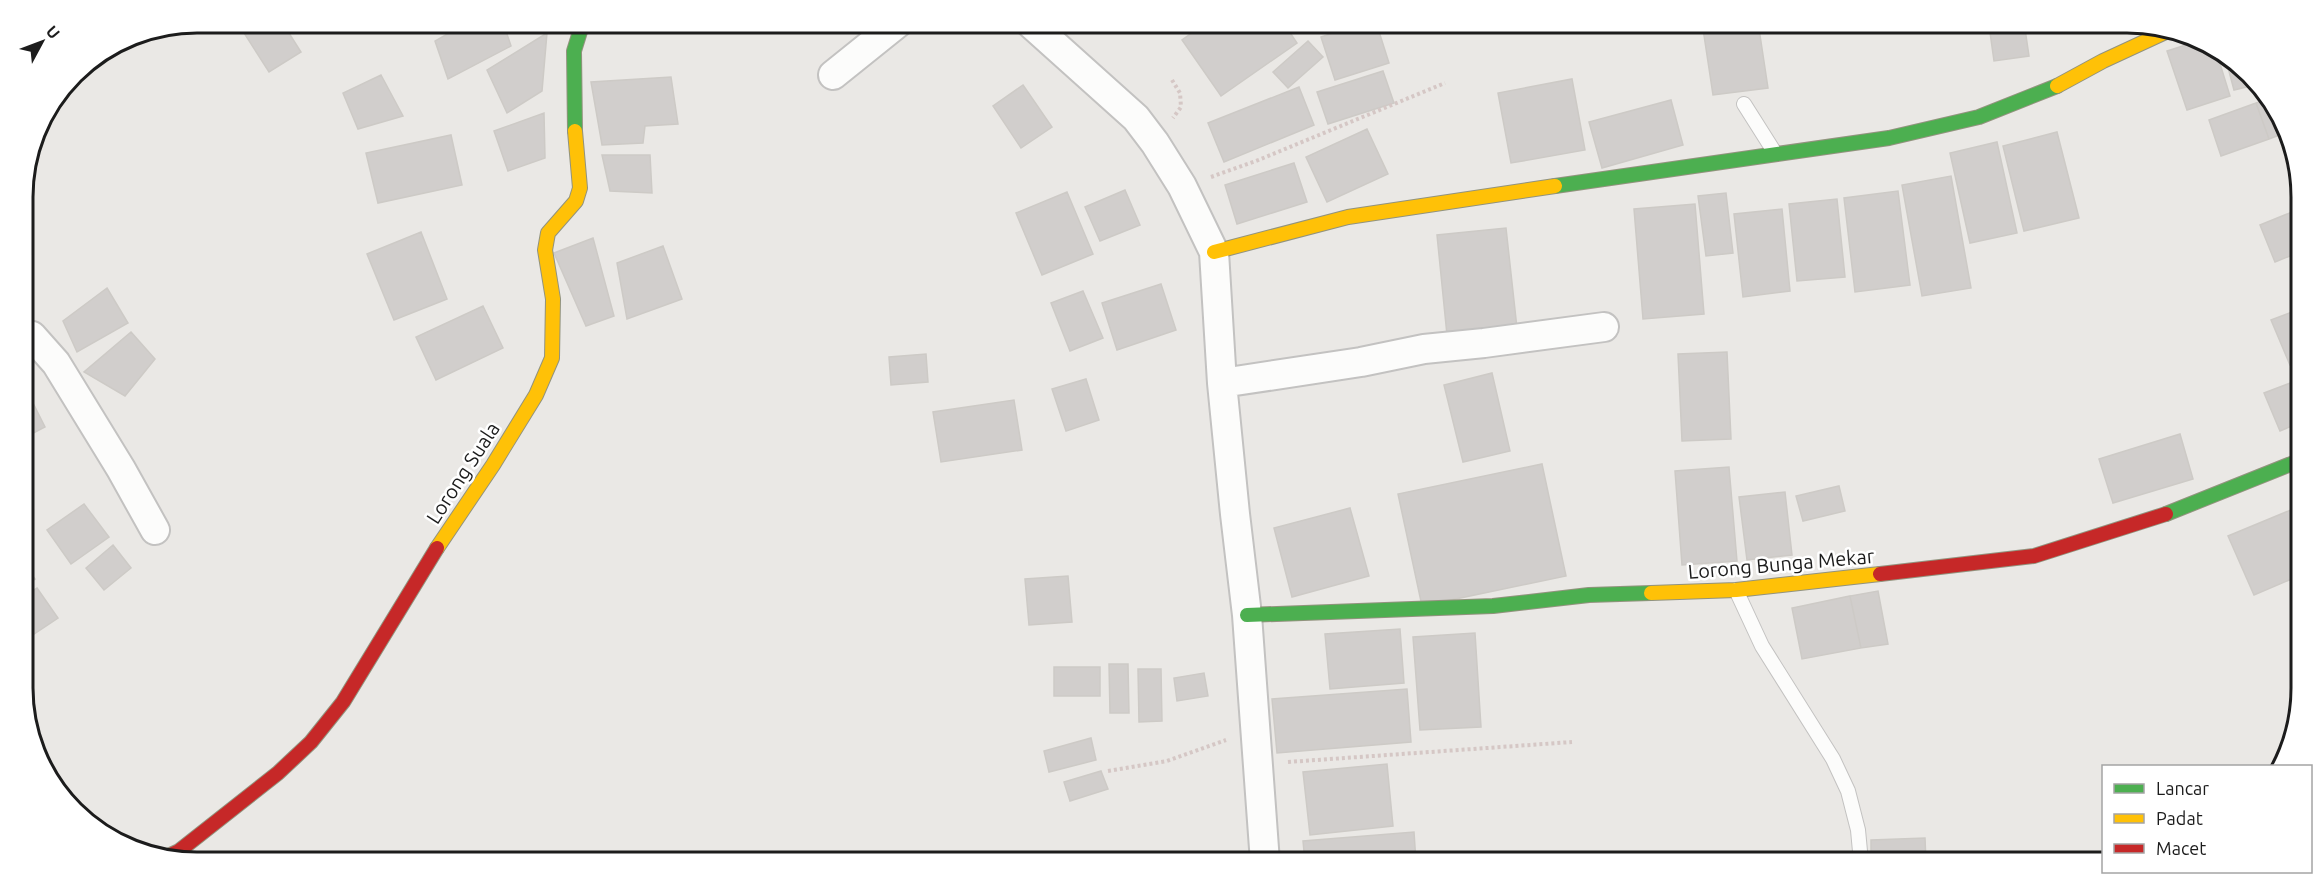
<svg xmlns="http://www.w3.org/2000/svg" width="2324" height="885" viewBox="0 0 2324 885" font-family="Ubuntu,sans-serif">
	<rect width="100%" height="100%" fill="#eae8e5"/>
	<path fill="#d1cecc" stroke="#cdcac6" stroke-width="1.5" d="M237,22H282L301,52L269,72Z
		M468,22H503L511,46L448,79L435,41Z
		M1207,22H1283L1297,43L1221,96L1182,40Z
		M1365,22H1376L1389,63L1335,80L1321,37Z
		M1702,22H1758L1768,88L1713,95Z
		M2004,22H2024L2029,56L1994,61L1989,25Z
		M547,33L542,91L507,113L487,70Z
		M1308,41L1323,57L1288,88L1273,72Z
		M2198,41L2217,54L2230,96L2187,110L2167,51Z
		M2226,60L2258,82L2259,84L2234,90Z
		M1383,71L1394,103L1328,124L1317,92Z
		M381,75L403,116L358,129L343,93Z
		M671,77L678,124L645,126L643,143L602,145L591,82Z
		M1572,79L1585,150L1511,163L1498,93Z
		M1023,85L1052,127L1021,148L993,106Z
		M1299,87L1314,125L1224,162L1208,123Z
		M1671,100L1683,145L1602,168L1589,122Z
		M2266,100L2282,134L2269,139L2256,103Z
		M2256,103L2269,139L2221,156L2209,120Z
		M544,113L545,158L508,171L494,131Z
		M1367,129L1388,174L1327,202L1306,157Z
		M2057,132L2079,218L2024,231L2003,146Z
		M451,135L462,185L378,203L366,153Z
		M1997,142L2017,233L1970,243L1950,153Z
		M602,155H650L652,193L610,191Z
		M1294,163L1307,202L1237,224L1225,185Z
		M1951,176L1971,288L1922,296L1902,185Z
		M1125,190L1140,225L1100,241L1085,207Z
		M1898,191L1910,285L1855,292L1844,198Z
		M1067,192L1093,254L1042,275L1016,213Z
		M1726,193L1733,253L1706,256L1698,196Z
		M1837,199L1845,277L1797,281L1789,204Z
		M1695,204L1704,314L1643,319L1634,209Z
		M1782,209L1790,291L1743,297L1734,214Z
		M2297,210L2300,217V252L2275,262L2260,225Z
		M1506,228L1517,328L1447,335L1437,235Z
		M421,232L447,299L394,320L367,254Z
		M593,238L614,316L586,326L554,253Z
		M663,246L682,299L627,319L617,263Z
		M1161,284L1176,330L1117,350L1102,303Z
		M107,288L128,323L77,352L63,321Z
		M1083,291L1103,338L1070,351L1051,303Z
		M483,306L503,348L436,380L416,337Z
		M2300,309L2301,361L2290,365L2271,320Z
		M131,332L155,359L125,396L84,372Z
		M1727,352L1731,439L1682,441L1678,354Z
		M926,354L928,382L891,385L889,357Z
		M1492,373L1510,451L1463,462L1444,385Z
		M1086,379L1099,420L1066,431L1052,389Z
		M2301,379V422L2280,431L2264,393Z
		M30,397L45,427L24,438V400Z
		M1014,400L1022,450L941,462L933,412Z
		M2180,434L2193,479L2113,503L2099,459Z
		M1542,464L1566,576L1422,606L1398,494Z
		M1729,467L1737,561L1682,565L1675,471Z
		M1839,486L1845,511L1803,521L1796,496Z
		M1785,492L1792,555L1747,560L1739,497Z
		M84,504L109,537L71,564L47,530Z
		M2298,507L2301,513V575L2254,595L2228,536Z
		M1350,508L1369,576L1292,597L1274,528Z
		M113,545L131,568L104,590L86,568Z
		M25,565L35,579L25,586Z
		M1068,576L1072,622L1029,625L1025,579Z
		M37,588L58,618L25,640V596Z
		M1878,591L1888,644L1861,648L1850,596Z
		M1850,596L1861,648L1802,659L1792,608Z
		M1400,629L1404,683L1330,689L1325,634Z
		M1475,633L1481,727L1420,730L1413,637Z
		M1109,664H1128L1129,713H1110Z
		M1054,667H1100V696H1054Z
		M1138,669H1161L1162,721L1139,722Z
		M1204,673L1208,696L1177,701L1174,678Z
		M1407,689L1411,742L1277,753L1272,699Z
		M1091,738L1096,760L1049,772L1044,751Z
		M1387,764L1393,826L1310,835L1303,772Z
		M1101,771L1108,789L1070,801L1064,782Z
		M1414,832L1416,862H1305L1303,841Z
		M1925,838L1926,862H1871V840Z"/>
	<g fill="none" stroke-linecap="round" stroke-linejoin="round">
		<g stroke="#c3c2c1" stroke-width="16">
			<path id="lane" d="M1744,104L1775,153
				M1736,590L1762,646L1833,759L1848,791L1858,830L1861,862"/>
		</g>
		<g stroke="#c3c2c1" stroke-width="32">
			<path id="street" d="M1029,22L1136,118L1155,143L1182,186L1214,252L1222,383L1235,514L1247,615L1265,862
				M833,75L899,22
				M24,337L32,336L56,363L121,469L155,530
				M1222,383L1361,362L1424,349L1484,343L1604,327"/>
		</g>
		<g stroke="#92937e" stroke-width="16">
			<path id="fast" d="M575,131L574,51L583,22
				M1555,186L1889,138L1979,117L2057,86
				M2166,514L2301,460
				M1247,615L1493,606L1589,595L1651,593"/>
		</g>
		<g stroke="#92937e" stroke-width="16">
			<path id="slow" d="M2057,86L2103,61L2170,30
				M1214,252L1348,217L1555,186
				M437,548L493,465L536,395L552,358L553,299L545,250L548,233L576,201L580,188L575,131
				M1651,593L1736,590L1880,574"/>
		</g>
		<g stroke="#92937e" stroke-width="16">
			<path id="jam" d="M1880,574L2034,556L2166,514
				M166,857L179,851L278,773L311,742L343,702L437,548"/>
		</g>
		<path stroke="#d5c7c5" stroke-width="4" stroke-dasharray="3 3" stroke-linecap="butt" d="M1172,80L1180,93L1181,107L1173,118
			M1211,177L1256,161L1445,83
			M1288,762L1572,742
			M1108,771L1167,761L1226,740"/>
		<use href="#lane" stroke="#fcfcfb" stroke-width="14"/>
		<use href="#street" stroke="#fcfcfb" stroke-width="28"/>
		<use href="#fast" stroke="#4caf50" stroke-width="14"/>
		<use href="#slow" stroke="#ffc107" stroke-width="14"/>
		<use href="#jam" stroke="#c62828" stroke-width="14"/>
	</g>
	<g text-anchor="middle" stroke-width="5" stroke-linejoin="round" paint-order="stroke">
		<g font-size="20" fill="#1c1c1c" stroke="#fff">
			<text transform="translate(463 473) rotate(-57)" y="7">Lorong Suala</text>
			<text transform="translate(1781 564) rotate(-5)" y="7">Lorong Bunga Mekar</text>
		</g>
	</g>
	<path d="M0 0H2324V885H0ZM197 33H2127A164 164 0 0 1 2291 197V688A164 164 0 0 1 2127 852H197A164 164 0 0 1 33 688V197A164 164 0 0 1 197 33Z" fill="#fff" fill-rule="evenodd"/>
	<path fill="none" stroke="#1c1c1c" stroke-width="3" d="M197 33H2127A164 164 0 0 1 2291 197V688A164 164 0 0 1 2127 852H197A164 164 0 0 1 33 688V197A164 164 0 0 1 197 33Z"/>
	<rect x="2102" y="765" width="210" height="108" fill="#ffffff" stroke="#a4a4a4" stroke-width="1.5"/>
	<rect x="2114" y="784" width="30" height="9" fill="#4caf50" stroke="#a4a4a4" stroke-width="1.5"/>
	<text x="2156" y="795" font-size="18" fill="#1c1c1c">Lancar</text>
	<rect x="2114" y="814" width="30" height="9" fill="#ffc107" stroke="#a4a4a4" stroke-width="1.5"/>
	<text x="2156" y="825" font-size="18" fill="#1c1c1c">Padat</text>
	<rect x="2114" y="844" width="30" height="9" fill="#c62828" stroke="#a4a4a4" stroke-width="1.5"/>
	<text x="2156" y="855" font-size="18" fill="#1c1c1c">Macet</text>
	<g transform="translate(42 42) rotate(49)" stroke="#ffffff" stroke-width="4.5" paint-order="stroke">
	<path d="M0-4.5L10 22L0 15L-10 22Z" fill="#1c1c1c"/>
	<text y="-9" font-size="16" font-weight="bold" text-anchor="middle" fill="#1c1c1c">U</text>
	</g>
</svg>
